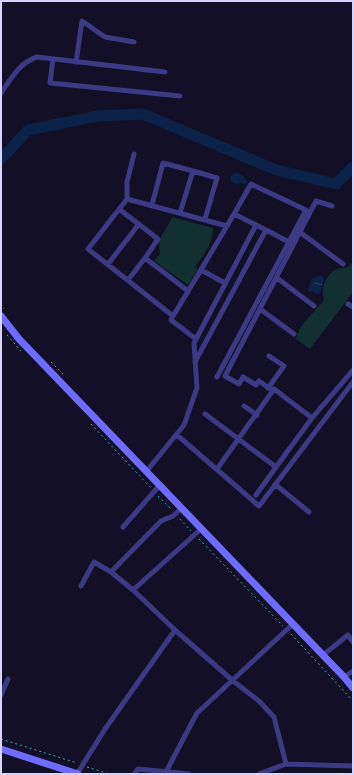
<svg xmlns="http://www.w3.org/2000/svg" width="354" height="775" viewBox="0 0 354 775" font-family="Lato,sans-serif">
	<defs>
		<pattern id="water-ripples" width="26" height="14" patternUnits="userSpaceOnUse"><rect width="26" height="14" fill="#0c2248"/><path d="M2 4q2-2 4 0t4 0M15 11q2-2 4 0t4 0" fill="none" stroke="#2f4163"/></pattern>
	</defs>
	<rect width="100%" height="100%" fill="#130f26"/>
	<path fill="#12302f" d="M172,217L213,228C213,244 204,255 195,267L198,269L188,285L154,261L160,254C156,235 166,233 172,217Z
		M353,261V292L310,349L296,339C298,328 308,318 316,309C319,306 322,304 324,299C320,288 326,273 338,269C341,268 345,268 348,267Z"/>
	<path fill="url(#water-ripples)" d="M236,173C241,174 244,176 247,181V183L245,185L240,182L238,184L231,182V176Z
		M319,276H322L324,279L320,293L316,294L313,291L309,292L308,290L312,279Z"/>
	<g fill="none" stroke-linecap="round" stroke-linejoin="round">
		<path stroke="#0c2248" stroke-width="11" d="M1,159L28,130L98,116L143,114L276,170L336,184L353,167"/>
		<path stroke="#2fb8b0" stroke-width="1" stroke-dasharray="2 3" stroke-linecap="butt" d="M1,304L4,309
			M7,335L21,351
			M51,362L63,374
			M91,424L150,487
			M158,496L171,509
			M180,519L191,531
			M199,539L283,626
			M291,634L353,701
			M1,739L77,763
			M87,767L109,774"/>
		<path stroke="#3d3a85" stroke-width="5" d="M53,59L50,83L180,96
			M76,62L82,21L105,37L134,42
			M1,93C11,79 20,62 37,57L165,72
			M127,199V182L134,154
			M152,205L163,163L193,171
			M119,209L158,239L145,258L188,291
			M180,213L193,171L217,178L205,219
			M266,230L289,242
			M301,233L343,264
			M108,264L139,224
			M201,270L225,283
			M277,278L314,306
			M128,280L145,258
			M348,304L353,307
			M260,309L294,334
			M173,316L171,320L196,339
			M195,362L266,230L256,225
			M217,377L306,210L251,184L234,214
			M268,388L284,366L269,356
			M273,391L259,381L256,385L243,377L239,384L225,376L316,201L332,206
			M244,406L257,415
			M205,414L276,467L256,495
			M177,435L259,506L353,382
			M276,467L312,418L353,370
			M217,469L274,389L312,418
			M146,472L184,425L197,388L194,343L256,225L234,214C214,248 194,282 173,316L88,249L127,199L227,226
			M276,485L309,512
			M123,527L159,486
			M201,529L133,590L175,630L232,680L259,701L274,717L286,764
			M111,572L161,521L173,516L182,508
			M81,586L94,562L111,572L133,590
			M323,655L348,635L353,642
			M344,677L353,671
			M1,695L8,679
			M166,772L197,713L293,624
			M77,774L105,729L175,630
			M134,774L138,769L189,774
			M259,774L286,764L353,766"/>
		<path stroke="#6f6bff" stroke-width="7" d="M1,316L19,339L344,677L353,688
			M1,749L78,774"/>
	</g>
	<rect width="354" height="775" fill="none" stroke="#d9d4ff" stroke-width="4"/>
</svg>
